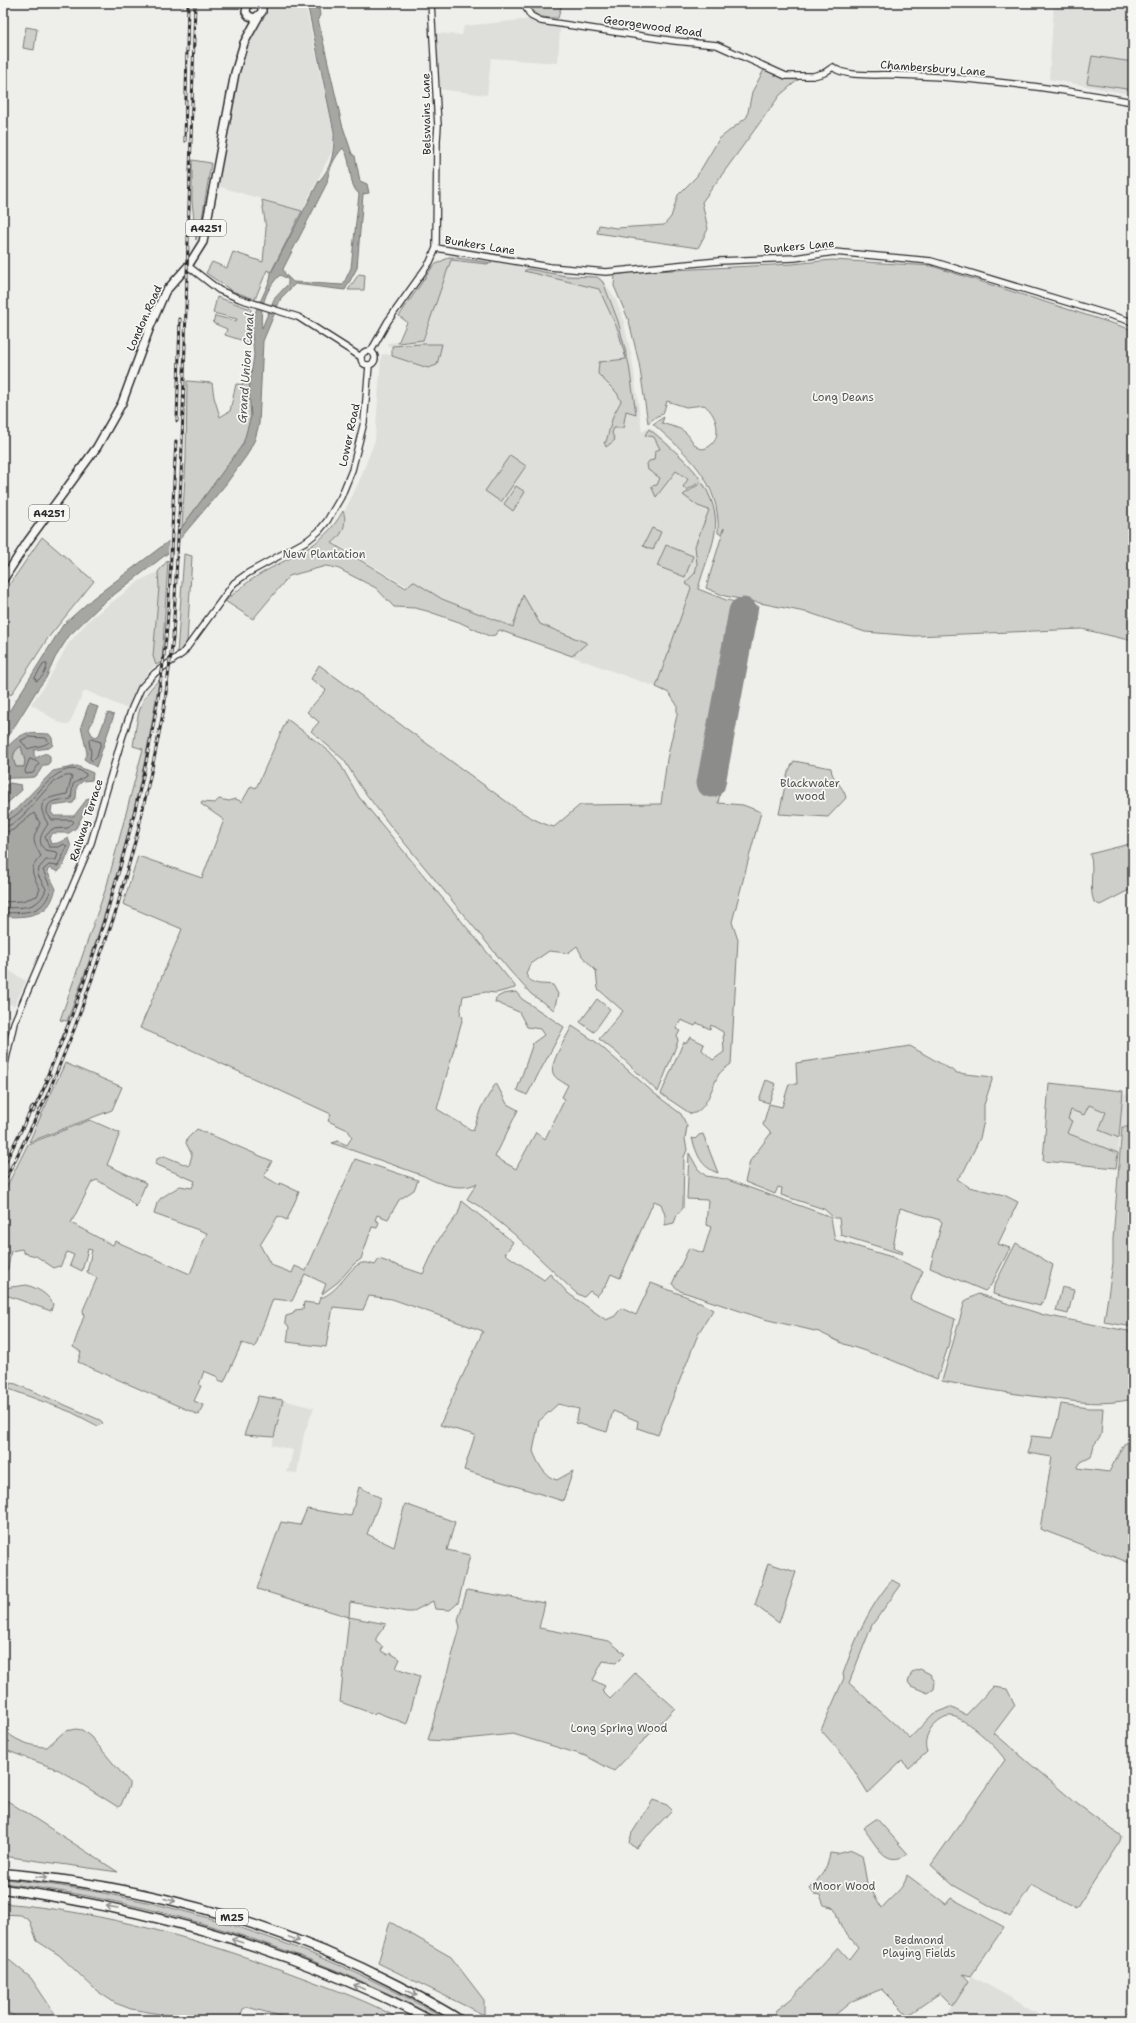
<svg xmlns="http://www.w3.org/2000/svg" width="1136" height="2023" viewBox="0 0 1136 2023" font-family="'Shantell Sans',sans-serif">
	<rect width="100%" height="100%" fill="#eeeeea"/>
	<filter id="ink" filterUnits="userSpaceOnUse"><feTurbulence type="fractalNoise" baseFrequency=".025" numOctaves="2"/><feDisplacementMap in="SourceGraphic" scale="8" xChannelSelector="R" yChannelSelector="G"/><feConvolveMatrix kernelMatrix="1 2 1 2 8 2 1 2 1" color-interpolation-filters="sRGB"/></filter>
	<g filter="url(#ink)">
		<path fill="#dededb" d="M258,3H305L333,132L332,151L302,211L214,185L227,107L247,36L249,16H259Z
			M1054,3H1133V95L1049,79Z
			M531,19L538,23L560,26L558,63L491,58L487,95L438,89L440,83L437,81L436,33L462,35L464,26Z
			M453,254L514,262L520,266L573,275L600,277L614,296L622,315L632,358L642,432L650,427L686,460L702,478L710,492L717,515L714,538L698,589L692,587L656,687L510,634L418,593L333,542L322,538L328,534L343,514L359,482L375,440L381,358L382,354L393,355V346H388L387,343L424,339L431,321L405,305L433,265Z
			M158,572L159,587L153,656L156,665L149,671L130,705L125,708L87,691L83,693L69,725L58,722L31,704L46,684L68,644L90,619L141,580Z
			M3,967L26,981L14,1006L3,1001Z
			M1122,1094L1132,1095L1129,1127H1119Z
			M1089,1105L1106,1112L1099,1130L1119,1138L1118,1153L1067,1133L1072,1121L1068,1119L1071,1110L1084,1115Z
			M283,1400L314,1408L304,1434L297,1473L285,1472L289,1468L293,1450L272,1445Z
			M972,1976L1050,2020H944Z"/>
		<path fill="#cececa" stroke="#7c7c7a" d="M528,3H562V4L558,18C544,18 533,18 528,3Z
			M26,27L37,29L34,50L23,48Z
			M1092,56L1133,62V90L1087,83Z
			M766,66L799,79L780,95L702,202L708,229L698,248L597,233L599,225L616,228L664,225L671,217L678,195L697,176L719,139L747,117L752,92Z
			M192,160L211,163L202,219L196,240L192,201Z
			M262,200L302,211L271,272L267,270L255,299L232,291L206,273L212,262L227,268L233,252L263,262L266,229Z
			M449,257L492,263L487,264L451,260L423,340L398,343L407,322L399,316L433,266Z
			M832,260L932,266L1133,330V641L1082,629L915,636L865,632L810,613L725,596L706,588L724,528L721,534L718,533C721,482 688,455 653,424L664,417L662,423C669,426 680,427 686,433C692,438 693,448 703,449C724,444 719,415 704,405L686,407L667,401L663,414L657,416L648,423L639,363L629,321L614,286L615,275L634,272L792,264Z
			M528,269L565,276L597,277L603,282L618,321L629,365L636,414L626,411L623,428H614L612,433L615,440L606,447L604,442H606L613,416L621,401L617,393L598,374L599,362L626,359L618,330L599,289L524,271Z
			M359,274L365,275L364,290H348Z
			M217,297L251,309L247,342L225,335L227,329L213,323L215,316L236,321L237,319L213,313Z
			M422,344H442L437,365L428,368L392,356V346Z
			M187,381L212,383L214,397L220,417L230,411L236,384L250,385L251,416L245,439L240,449L182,527L186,459Z
			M649,429C658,436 702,473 700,482L687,490L683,487L688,479L676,471L656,497L651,486L657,485L660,478L648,470L647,464L649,461L654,460L655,451L660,449L654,437L645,435Z
			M510,455L526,466L501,502L485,491Z
			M701,483L704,485C728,527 709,547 698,589L726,600L758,606L718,803L743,805L761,812L732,922L738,940L731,1064C727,1067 722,1070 719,1074C712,1085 707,1112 691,1114L661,1094L683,1043L687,1042L690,1037L704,1044L702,1050L713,1060L724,1052L723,1032L711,1025L710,1029L697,1023L695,1026L681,1020L676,1029L680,1031L677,1036L678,1041L658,1092L616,1052L599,1039L623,1011L598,989L596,971L582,956L577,946L568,953L549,951L530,964L526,974C532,987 542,983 553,985L558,994L554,1010L531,994L510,971L389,824L360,786L344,760L311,731L319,722L307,712L326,690L311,679L319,665L514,807C526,815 539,823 554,827L580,805L661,804L667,759L677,715V705L669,693L656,687L691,588L685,583L695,573L697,564L695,546L709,510L698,506L683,495Z
			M516,486L525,492L513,511L504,504Z
			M343,511C348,523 342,536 332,543L406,588L413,581L442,599L513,627L523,595L540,624L587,643L572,656L499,630L495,635L489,636L459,622L427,611L415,608L394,607L376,588L337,568L326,566L289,576L253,619L225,601C236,593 245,583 257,576C291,555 322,549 343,511Z
			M652,528L661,532L653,550L643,546Z
			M42,537L94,581L48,638L11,695L3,690V594Z
			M666,545L693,556L685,577L657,566Z
			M184,554L192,556L187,642L177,654Z
			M168,560L162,662L156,665L153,656L159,587L158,572Z
			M159,680C142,796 110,911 67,1021L60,1020L107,885L143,749L133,746C138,718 137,700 159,680Z
			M287,719L329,751L339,762L359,797L515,986V988L496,993L486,992L463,996L460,1015L463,1017L437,1109L473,1131L481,1108L496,1083L507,1104L518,1110L495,1157L516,1169L536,1132L545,1139L565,1099L562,1097L568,1085C563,1082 555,1079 553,1073C549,1064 567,1036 572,1026L596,1042L655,1094L681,1114L687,1126L685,1139L687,1150L684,1157L683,1208L677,1215L674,1223L665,1225V1215L661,1204L654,1201L620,1278L611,1274L606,1285L597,1296L590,1291L584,1297L576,1293L514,1234L482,1208L467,1199L477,1183C462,1192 438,1184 424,1176L332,1143L338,1141L347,1145L352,1137L348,1130L328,1121L331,1114L183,1046L140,1028L182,929L123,904L138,856L202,878L224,820L201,804L202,802L215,803L219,799L229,801L236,799L242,802L251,786L256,788L257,786Z
			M21,746L25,761L24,767H16C12,758 12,752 21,746Z
			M794,761L831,768C831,779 844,786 846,798L828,817L779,814L788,772Z
			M1133,843V888L1100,905L1094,902C1088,886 1095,870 1090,854Z
			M516,992L522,999L564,1027L527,1095L517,1090L533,1043L544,1035L540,1029L527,1027L519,1012L495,1002L496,998L503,994Z
			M597,999L610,1009L594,1032L580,1022Z
			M910,1046L957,1073L993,1077L984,1105V1121L980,1138L964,1171L957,1179L969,1187L1004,1195L1018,1202L998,1244L1010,1248L991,1285L985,1291L930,1268L942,1222L940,1220L900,1208L893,1248L903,1252L902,1254L844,1236L841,1235L839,1218H834L824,1209L781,1195L782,1188L778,1187L775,1194L745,1182L750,1161L771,1133L763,1125L769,1104L782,1107L789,1084H797L796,1063Z
			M65,1063L122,1087L112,1110L29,1142Z
			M766,1080L776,1084L769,1103L759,1100Z
			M1049,1083L1123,1091L1119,1138L1099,1130L1106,1112L1089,1105L1084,1115L1071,1110L1068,1119L1072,1121L1067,1133L1118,1153L1116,1168L1043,1161Z
			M1132,1095H1133V1327L1104,1322L1113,1263V1239L1122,1127H1129Z
			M90,1120L120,1133L107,1165L146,1183L136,1207L127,1198L97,1180L92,1182L71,1223L110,1244L113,1245L115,1241L190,1274L207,1233L154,1214L157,1203L161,1198L180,1186L192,1188L195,1181L155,1164L157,1159L164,1156L189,1166L192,1155L186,1143L187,1139L197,1129L272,1161L264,1176L279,1185L280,1183L299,1192L287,1220L278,1216L260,1245L271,1265L292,1273L295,1266L306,1271L355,1159L418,1180L414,1190L399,1200L388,1219L377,1215L375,1220L379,1222L377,1228L372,1227L361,1259L354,1264L338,1282L322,1294L326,1284L305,1274L292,1301L273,1299L255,1347L242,1343L224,1382L218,1380V1377L204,1371L199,1385L201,1386L194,1401L203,1405L199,1415L78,1362L81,1352L73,1347L84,1316L83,1310L97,1278L87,1272L92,1250L88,1249L82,1271L70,1265L74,1255L67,1252L60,1267L58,1266L54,1268L36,1256L24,1253L22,1249L11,1251L8,1269L5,1272H3V1194L28,1144Z
			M703,1134L718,1173C701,1167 697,1155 692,1138L695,1139L699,1135Z
			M689,1153L698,1169L706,1176L725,1179L823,1214L831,1218L835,1240L892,1257L923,1271L910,1300L955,1319L947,1350L937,1379L889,1359L844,1344L819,1332L764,1319L680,1291L672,1284L689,1248L703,1253L711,1227L706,1225L708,1200L687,1199Z
			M462,1201L513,1242L505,1254L544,1280L550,1274L569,1294L606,1320L615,1316L621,1308L636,1315L651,1283L693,1299L713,1310L699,1332L658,1435L637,1428L638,1421L613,1411L607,1432L576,1423L579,1409L558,1404L539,1421L533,1451C537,1462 545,1478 557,1480L573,1471L563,1501L464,1470L475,1435L440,1425L483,1331L392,1299L369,1296L363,1310L333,1307L326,1347L287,1342L289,1327L285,1322L286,1316L293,1314L295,1310L303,1309L304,1302L318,1304L320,1298C339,1293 349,1266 362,1263C366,1262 371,1264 375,1265L379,1259L423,1274L439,1239L458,1214Z
			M1016,1243L1053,1265L1043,1303L1041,1302L1040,1306L993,1294L994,1286Z
			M27,1285C38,1289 47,1293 53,1304L51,1311L3,1294V1288Z
			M1062,1287L1074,1290L1068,1314L1056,1311Z
			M978,1294L1044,1315L1133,1332V1399C1102,1406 1079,1402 1048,1398C1012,1394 977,1388 942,1381L965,1301Z
			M11,1383L16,1384L100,1420L103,1423L98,1426L71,1412L9,1389V1386Z
			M258,1396L283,1400L274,1437L244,1435Z
			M1061,1404L1089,1408H1103L1101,1435L1094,1445L1091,1457L1081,1462L1077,1468L1109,1472L1124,1444L1133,1440V1564L1040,1529L1052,1457L1028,1453L1031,1436L1052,1438L1058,1419Z
			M359,1487L381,1498L367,1534L394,1547L405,1504L455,1522L447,1550L470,1555L458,1603L450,1610L435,1609L433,1601L412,1612H407L350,1602L349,1617L386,1624L376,1638V1642L383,1647L381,1651L388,1655L390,1653L400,1659L396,1668L420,1676L407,1724L376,1712L374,1714L340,1702L349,1617L257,1589L281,1522L300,1525L307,1509L351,1516Z
			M768,1563L796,1572L779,1623L755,1605Z
			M892,1580L901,1585L872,1625L849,1683L910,1738L933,1714L950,1707L966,1715L993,1687L1007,1689L1015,1705L994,1733L1076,1803L1121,1836L1120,1841L1076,1909L1031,1885L1010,1917L953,1885L931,1865L1005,1760C998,1748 965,1717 951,1716C944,1715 935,1723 931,1728C926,1736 924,1743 927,1752L909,1768L902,1761L868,1793L848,1761L821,1730L844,1678L843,1674C856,1638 867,1610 892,1580Z
			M467,1590L545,1603L539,1628L609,1641L625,1654L616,1663L603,1661L593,1680L605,1686L602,1691L610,1699L635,1673L675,1708L614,1771L586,1756L513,1734L446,1741L428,1740L458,1635L460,1627L458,1620Z
			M920,1669L930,1674L935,1682L934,1689L928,1693L911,1686L908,1682L912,1672Z
			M3,1728C12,1740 32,1747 47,1747L65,1731L76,1729L82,1730L91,1737L129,1782V1786L121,1805L118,1807L59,1770L3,1749Z
			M3,1798L118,1872L3,1856Z
			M653,1800L667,1805L672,1810L636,1848L631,1845L629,1842L632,1833Z
			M876,1819H877L908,1854C884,1869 877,1844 863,1828Z
			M852,1850L862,1855L867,1883L882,1908C890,1897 905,1889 907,1875L946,1904L951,1898L1004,1927L971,1976L963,1974L969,1981L953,2006L940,1993L908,2015L882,1989L852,2001L829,2020H774L777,2010L791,1999L838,1947L849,1959L858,1947L841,1927L835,1910L832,1907L824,1905L820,1895L814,1894L810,1889C820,1877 828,1869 830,1853L837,1854Z
			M3,1879C161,1894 310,1941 448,2020H441C306,1948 155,1901 3,1883Z
			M3,1903C105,1912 203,1940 298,1976C333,1989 369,2001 401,2020H295L247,2007L243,2009L239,2020H181L165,2015L131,2009L115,2003L97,1991L59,1955L37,1941L30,1921L21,1915L3,1914Z
			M390,1922L451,1957L484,2000V2015L378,1963Z
			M3,1955L31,1978L59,2020H22L3,2010Z"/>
		<path fill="#a6a6a3" stroke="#757573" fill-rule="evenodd" d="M307,3H318L320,15L318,19L342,124L352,154L355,156L360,181L367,184L369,193L363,194L357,268L345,290L295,284L281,298L263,341L259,424L255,439L247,455L226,484L168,553L102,604L69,636L55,658L46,678L37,690L3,745V721L63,625L93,598L169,541L182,527L243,444L251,416L249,390L254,355L251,322L270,280L271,273L319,181C333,166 334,151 334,132ZM343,148C353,161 347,184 359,194L351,268L343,285L293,282L285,274L283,269L327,183C328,171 334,157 343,148ZM280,275L288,279V284L274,299L262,328C259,309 266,288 280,275Z
			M89,704L98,707L89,729L92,735L96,737L99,735L107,714L109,713L114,715L96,767L84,759L87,753L81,726Z
			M27,733L49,734L52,738L53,745L49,748L34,750V755L36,758C42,755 45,751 50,756V762L47,765H43C41,769 39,773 36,776C32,779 11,777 3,779C3,772 1,763 3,757C5,746 18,736 27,733ZM21,746L25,761L24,767H16C12,758 12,752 21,746Z
			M77,766L93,773L92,780L83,781L77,786L76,798L73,803L52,806L51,812L54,816H74L87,799L89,798L91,799L76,828L69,833H53L49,838L51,844L58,843L68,838L71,847L63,866L58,872L50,868L47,871L56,889C54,894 52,902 48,906C39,917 16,918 3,916V819L17,808L53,771Z
			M10,783L21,785L22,790L3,807V787Z"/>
		<path fill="#eeeeea" d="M181,525L180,542L168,555L169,538Z"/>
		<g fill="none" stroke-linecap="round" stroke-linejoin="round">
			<path stroke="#5c5c5b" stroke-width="1" d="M44,664H47C47,670 42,679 36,681L35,678Z
				M28,737L46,738L49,742C44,747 34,746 28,749L21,741Z
				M91,739L101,742L97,757L93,761L90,759L91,753L89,741Z
				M30,759L38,762L39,764L33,773L26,774L25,771Z
				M3,821C29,819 53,751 86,774V776L73,784L71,799C59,801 46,798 47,813L52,820H72L74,822L68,828L52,829L45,837L49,847H59L64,844L67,847L58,866L49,865L43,870L51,889C43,915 27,912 3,913
				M3,827C28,825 48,771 72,776L67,794C45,798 34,801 48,824C42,833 36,841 45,850L57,852L58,854L56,860H46L39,868L38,875L46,889C39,910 23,907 3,908
				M3,833L13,830L34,813L40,823C33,840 31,838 41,856C28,870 32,873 40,889L37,896L22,901L3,902"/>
			<path stroke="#8c8c8a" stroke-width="29" d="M711,783L743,612"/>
			<g stroke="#2b2b2b" stroke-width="8">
				<path id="tertiary" d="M523,3L531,16L541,21L675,41L717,45L786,76H813L824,73L833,67C844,78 881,74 897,75C977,77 1055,88 1133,102
					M436,248L550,267L606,272L719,261L795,258L834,252L931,261L1133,322
					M188,266L219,290L240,299L298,317L361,357
					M361 358a7 7 0 1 1 14 0a7 7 0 1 1-14 0Z
					M371,351L388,321L430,262L436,248L437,140L438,126L431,3
					M3,1073L14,1023L91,843L122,738L132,708L141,688L155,673L183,653L234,583L248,573L308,540L319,531L327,521L341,497L352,470L364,422L369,366
					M1129,2020L1133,2016"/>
			</g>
			<g stroke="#2b2b2b" stroke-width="10">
				<path id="primary" d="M249,3L247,6L246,12L249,16L255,18L262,12V6L259,3
					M3,580L28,541L97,447L122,403L150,327L165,292L188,266L203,242L235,73L244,43L259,16"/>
			</g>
			<g stroke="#2b2b2b" stroke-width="11">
				<path id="motorway" d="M3,1873C141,1885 276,1922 399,1986C420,1997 440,2007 460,2020
					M3,1889C115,1904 223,1931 327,1973C361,1987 397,2002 429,2020"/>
			</g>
			<use href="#tertiary" stroke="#f6f6f2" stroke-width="5.5"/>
			<use href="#primary" stroke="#f6f6f2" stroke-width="7"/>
			<use href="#motorway" stroke="#f6f6f2" stroke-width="8"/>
			<g stroke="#2b2b2b" stroke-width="3">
				<path id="rail" d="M185,141L188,3
					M177,421L180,319
					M46,1079C76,1010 100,939 120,867C141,792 158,716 166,638C172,573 172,506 176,441
					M33,1112L50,1075
					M3,1167L33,1106
					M3,1184L47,1096L75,1027L116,911L138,831L155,754L164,708L173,638L181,478L195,3"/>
			</g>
			<use href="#rail" stroke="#f6f6f2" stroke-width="1.5" stroke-dasharray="4.5" stroke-linecap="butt"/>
		</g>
		<defs><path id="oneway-shaft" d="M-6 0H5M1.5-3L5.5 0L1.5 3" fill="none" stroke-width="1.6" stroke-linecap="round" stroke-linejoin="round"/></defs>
		<g stroke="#90908e">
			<use href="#oneway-shaft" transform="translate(42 1877) rotate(6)"/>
			<use href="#oneway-shaft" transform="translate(170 1900) rotate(14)"/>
			<use href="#oneway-shaft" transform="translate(112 1907) rotate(-170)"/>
			<use href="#oneway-shaft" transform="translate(294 1939) rotate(22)"/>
			<use href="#oneway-shaft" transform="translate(237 1941) rotate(-162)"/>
			<use href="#oneway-shaft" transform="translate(359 1987) rotate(-155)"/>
			<use href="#oneway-shaft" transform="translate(412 1993) rotate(28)"/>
		</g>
	</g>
	<g text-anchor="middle" stroke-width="3.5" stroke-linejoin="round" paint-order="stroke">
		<g fill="#f6f6f2" stroke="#686867" stroke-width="1">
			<rect x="186" y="220" width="40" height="16" rx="3"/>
			<rect x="29" y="505" width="40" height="16" rx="3"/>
			<rect x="216" y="1909" width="32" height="16" rx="3"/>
		</g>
		<g font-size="10" font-weight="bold" fill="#2b2b2b">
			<text x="206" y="232">A4251</text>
			<text x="49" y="517">A4251</text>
			<text x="232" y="1921">M25</text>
		</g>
		<g font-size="11" fill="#2b2b2b" stroke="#f6f6f2">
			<text transform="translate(653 26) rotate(8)" y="4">Georgewood Road</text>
			<text transform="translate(933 68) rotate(4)" y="4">Chambersbury Lane</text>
			<text transform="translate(426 114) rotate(-91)" y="4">Belswains Lane</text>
			<text transform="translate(480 245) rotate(9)" y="4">Bunkers Lane</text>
			<text transform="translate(799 246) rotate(-5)" y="4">Bunkers Lane</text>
			<text transform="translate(144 318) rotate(-66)" y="4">London Road</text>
			<text transform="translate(349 435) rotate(-78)" y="4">Lower Road</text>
			<text transform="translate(86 820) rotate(-72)" y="4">Railway Terrace</text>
		</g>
		<g font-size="11" fill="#545453" stroke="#f6f6f2">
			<text x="843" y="401">Long Deans</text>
			<text x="324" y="558">New Plantation</text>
			<text x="810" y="787">Blackwater<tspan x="810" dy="13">wood</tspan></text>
			<text x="619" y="1732">Long Spring Wood</text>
			<text x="844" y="1890">Moor Wood</text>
			<text x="919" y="1944">Bedmond<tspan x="919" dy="13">Playing Fields</tspan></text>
		</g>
		<g font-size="12" font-style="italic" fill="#565655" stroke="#f6f6f2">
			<text transform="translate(246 368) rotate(-86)" y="4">Grand Union Canal</text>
		</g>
	</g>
	<rect width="1136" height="2023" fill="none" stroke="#f6f6f2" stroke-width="16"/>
	<rect x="8" y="8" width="1120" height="2007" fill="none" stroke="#2b2b2b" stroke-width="1.5" filter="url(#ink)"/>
</svg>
